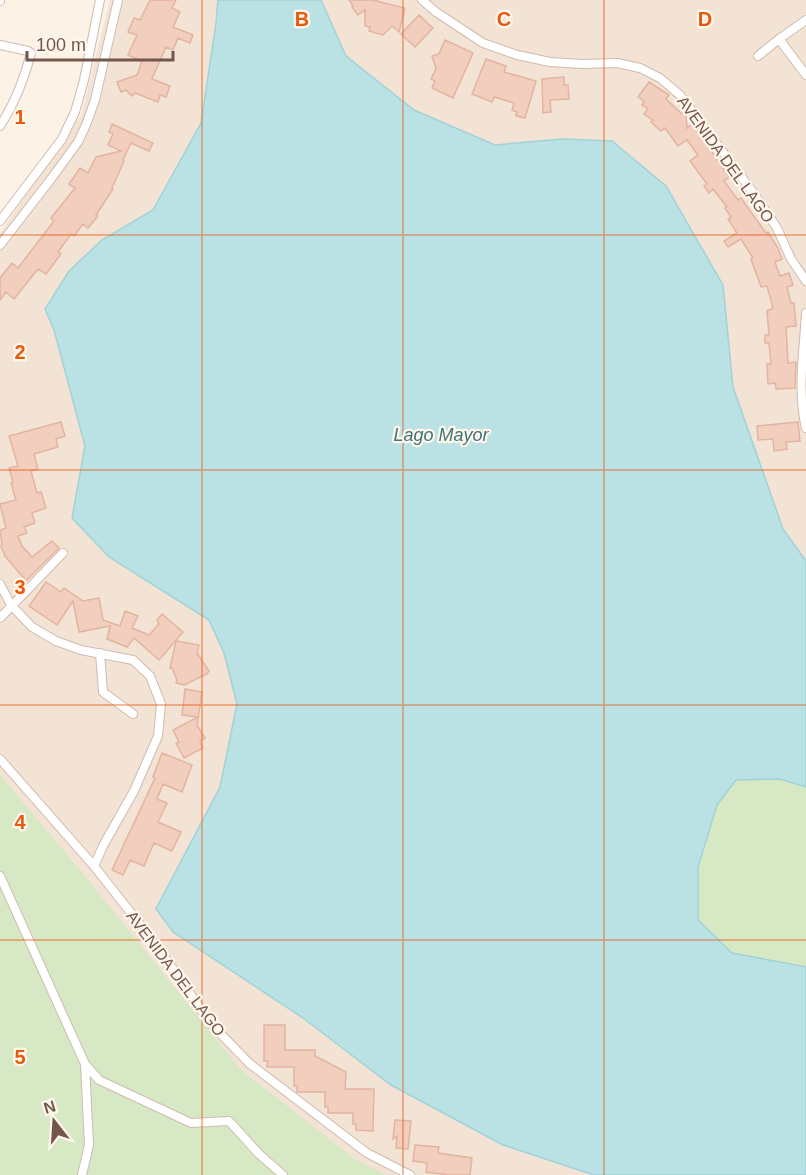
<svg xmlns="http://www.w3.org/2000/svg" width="806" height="1175" viewBox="0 0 806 1175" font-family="Arial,sans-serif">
	<rect width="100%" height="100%" fill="#fcf2e6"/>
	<path fill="#f3e3d4" d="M110,0H806V1175H0V233L81,115Z"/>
	<path fill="#d6e9c4" d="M0,775L85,876L240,1069L356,1160L386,1175H0Z
		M736,779H780L806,787V967L732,953L698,921V867L717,805Z"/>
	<path fill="#bae2e5" stroke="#a1d2d7" stroke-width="1.5" d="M218,0H321L346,56L414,110L495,145L562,139L612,141L666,186L723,285L733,387L783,529L806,561V787L780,779L736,780L717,805L698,867V920L732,953L806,967V1175H594L503,1145L391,1085L303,1018L173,932L156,909L220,787L237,704L224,653L209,620L109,557L72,518L85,446L54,330L45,309L69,271L102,240L153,210L201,123L216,23Z"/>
	<path fill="#f1cebe" stroke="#e3b49f" stroke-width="1.5" d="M150,0H176L172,8L180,12L173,27L193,35L190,43L178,38L173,50L166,47L152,79L170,86L166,97L160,95L158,102L135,93L132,96L126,90L121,92L117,82L137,75L142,61L128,55L137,35L128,32L134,18L140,20Z
		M349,0H378L376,1L405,8L399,32L392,26L383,35L369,31L370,27L365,26V10L358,15L352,7L353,6Z
		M419,15L433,28L415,47L401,34Z
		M445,40L473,53L453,98L432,88L435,81L431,79L436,69L432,56L439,54Z
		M486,59L506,66L504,72L536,81L525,118L516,116L517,112L512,110L514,103L494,97L492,102L472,94Z
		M564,77V85H568L569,99L550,100L551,112L543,113L542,79Z
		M649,82L669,95L666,99L681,113H686L687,128L693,123L707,142L706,143L729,177L724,181L738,200L741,198L766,233L768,232L778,248L782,259L775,262L780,276L789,273L793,285L787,287L791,303H794L796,326L786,327L788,363L796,362L795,388L776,389L775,383L768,384L767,364H771L769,343H765V335H769L767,311L773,308L767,286L761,287L751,259L753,258L741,239L728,247L724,241L737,233L728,219L731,217L725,208L727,207L713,189L709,193L704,186L707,184L690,161L698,155L687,140L678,146L665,128L661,131L651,122L653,120L644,114L648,109L642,105L644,101L638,97Z
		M112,124L153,143L149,151L131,143L123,160L124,161L112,188L113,189L96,215L98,216L88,228L83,224L74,236L71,234L58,252L61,254L46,274L38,269L14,299L6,292L0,300V278L12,263L18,268L54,221L51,218L75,188L69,184L80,168L88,173L96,157L121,151L108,145L113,134L109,132Z
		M61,422L65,436L56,439L58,447L34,454L38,469L31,471L37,493L41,492L46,508L32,513L35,523L24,527L27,533L18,536L22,546L32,557L52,541L59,548L26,581L5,556L1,546L2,545L0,530L6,528L0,504L16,500L11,483L13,482L9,468L18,466L9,436Z
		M798,422L800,441L786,442L787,449L774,451L773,439L758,440L757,426Z
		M46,582L61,592L64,588L83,601L99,598L103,620L120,626L125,611L138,616L132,628L149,635L159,624L157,620L162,614L183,632L159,660L134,638L127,647L107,639L110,626L79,632L73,601L57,625L29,606Z
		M176,641L199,645L197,653L209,671L207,674L184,685L176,683L177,680L172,668H170Z
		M185,689L202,692L197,725L205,738L200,741L203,748L184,758L176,743L179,742L173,730L198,717L182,715Z
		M162,753L192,765L182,792L163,784L157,799L167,803L158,822L181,832L172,851L154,843L144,866L130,860L123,875L112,870L155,778L153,777Z
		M264,1025H285V1050H315V1056L346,1072L345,1089H374L373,1131L356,1130V1124H353V1113H328V1107H325V1092H297V1086H294V1067H267L268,1061H264Z
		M395,1120L411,1121L408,1149L396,1148L397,1136L393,1139Z
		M415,1145L439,1147L438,1153L472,1158L470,1175H449L426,1172L427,1163L413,1161Z"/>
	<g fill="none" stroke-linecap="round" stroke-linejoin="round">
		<g stroke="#cfbbaf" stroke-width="10">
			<path id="street" d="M422,0L436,12L483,43L517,55L550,62L583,64L617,63L640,68L660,78L680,95L755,195L777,228L791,259L806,281
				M0,1V0
				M779,39L806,75
				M0,45L28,51L31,53C24,80 15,103 0,126
				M758,56L779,39L806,20
				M0,221L62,139L75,112L84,80L100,0
				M0,245L51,179L78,142L86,125L95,100L118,0
				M806,313C804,351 797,390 806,428
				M0,584L11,605L32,627L56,641L81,650L133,660L150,676L161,704L158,736L134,791L104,844L94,866
				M0,618L63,553
				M100,653L103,692L133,714
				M0,759L94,866L157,946L211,1024L250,1064L367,1153L410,1175
				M0,876L85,1064L99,1080L191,1123L229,1121L259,1154L283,1175
				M82,1175L89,1145L85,1064"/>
		</g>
		<use href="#street" stroke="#fff" stroke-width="8"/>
	</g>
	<path fill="none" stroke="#e8590c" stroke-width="1.5" stroke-opacity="0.55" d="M202,0V1175M403,0V1175M604,0V1175M0,235H806M0,470H806M0,705H806M0,940H806"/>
	<g text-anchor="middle" stroke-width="4.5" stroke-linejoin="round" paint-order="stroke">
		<g font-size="16" fill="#74574b" stroke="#fff6ec">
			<text transform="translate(726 159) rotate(54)" y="6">AVENIDA DEL LAGO</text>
			<text transform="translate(176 973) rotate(53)" y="6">AVENIDA DEL LAGO</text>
		</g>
		<g font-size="18" font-style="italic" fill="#3f7479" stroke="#fff6ec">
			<text x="441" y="441">Lago Mayor</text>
		</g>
	</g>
	<g font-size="20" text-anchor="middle" font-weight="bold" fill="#e8590c" stroke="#fff6ec" stroke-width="4.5" stroke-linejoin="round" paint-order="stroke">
		<text x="302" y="26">B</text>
		<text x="504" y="26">C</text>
		<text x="705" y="26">D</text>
		<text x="20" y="124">1</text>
		<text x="20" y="359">2</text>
		<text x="20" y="594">3</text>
		<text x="20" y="829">4</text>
		<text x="20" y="1064">5</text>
	</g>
	<g transform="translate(54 1121) rotate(343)" stroke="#fff6ec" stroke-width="4.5" paint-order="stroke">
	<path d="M0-4.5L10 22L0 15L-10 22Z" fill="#74574b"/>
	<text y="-9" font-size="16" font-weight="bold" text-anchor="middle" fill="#74574b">N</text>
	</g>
	<path d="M27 51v9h146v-9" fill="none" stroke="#74574b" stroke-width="3"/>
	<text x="36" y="51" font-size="18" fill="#74574b" stroke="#fff6ec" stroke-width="4.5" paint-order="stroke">100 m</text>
</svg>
